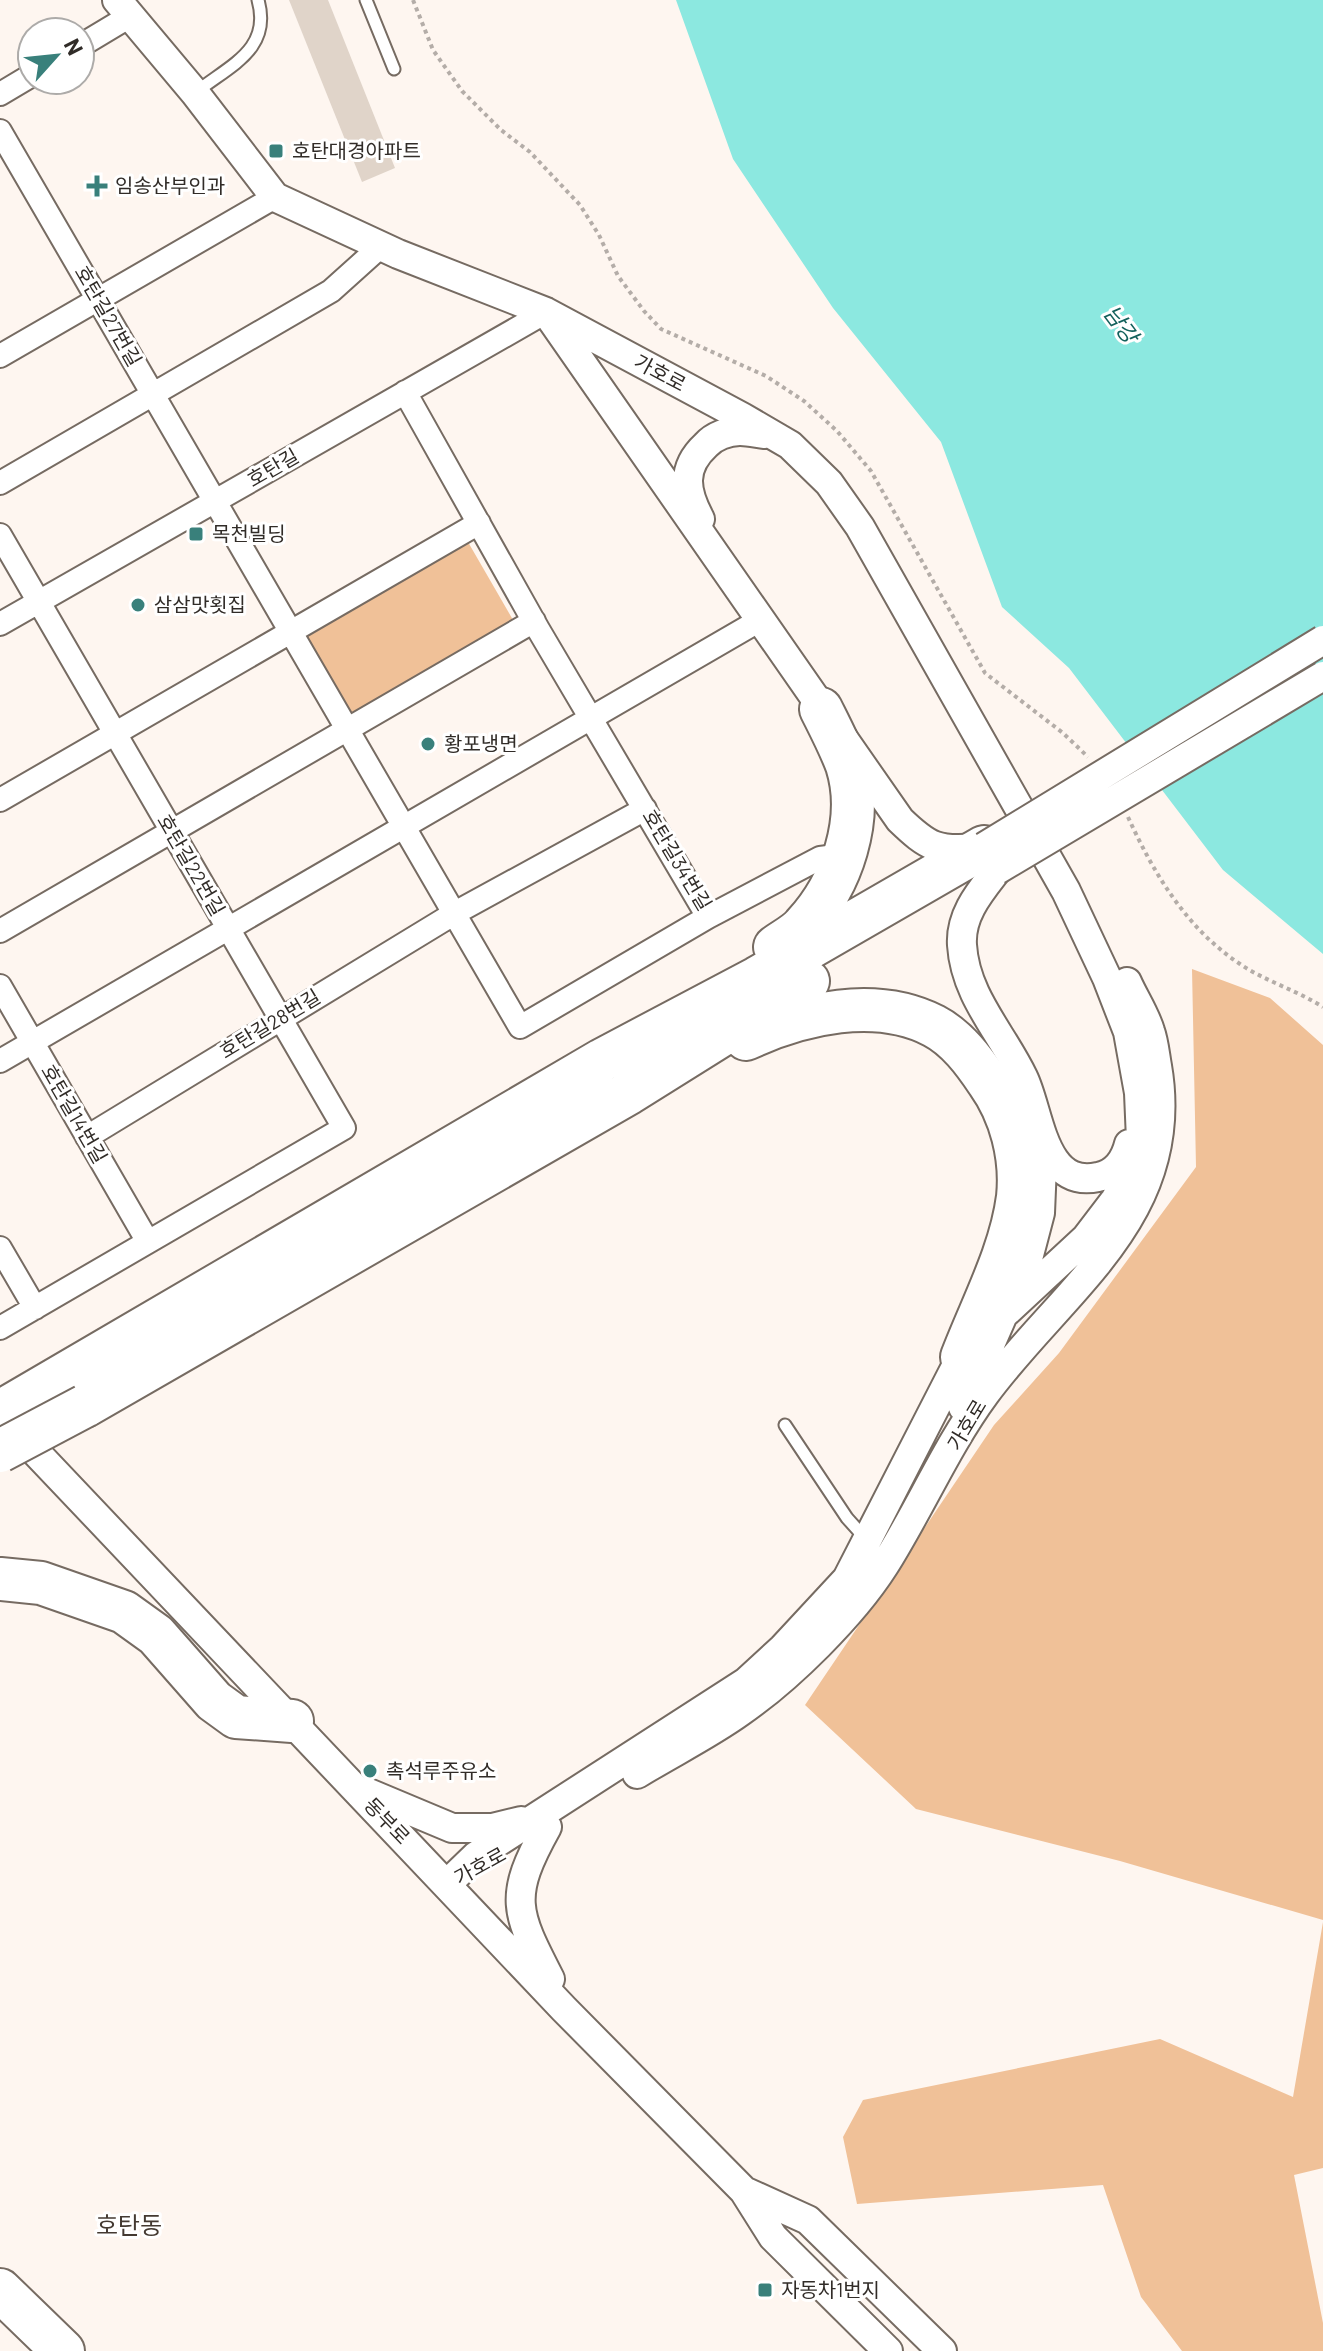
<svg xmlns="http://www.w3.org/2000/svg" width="1323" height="2351" viewBox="0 0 1323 2351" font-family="Barlow,'Noto Sans KR',sans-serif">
	<rect width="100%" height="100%" fill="#fef6f0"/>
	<path fill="#f0c198" d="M468,542L513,620L349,715L304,637Z
		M1192,969L1270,998L1323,1045V1920L1120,1861L916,1809L805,1705L994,1425L1059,1353L1196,1167Z
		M1323,1922V2168L1294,2175L1323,2323V2351H1182L1141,2297L1103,2185L857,2204L843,2137L863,2100L1160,2039L1293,2097Z"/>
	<path fill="#8ce8e0" d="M676,0H1323V954L1223,870L1069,668L1002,607L941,442L833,308L733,159Z"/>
	<path fill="#e0d4c9" d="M289,0H328L395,168L362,182Z"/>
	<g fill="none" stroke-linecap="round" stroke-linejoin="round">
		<g stroke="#766b62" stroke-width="15">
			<path id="service" d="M366,0L394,69
				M195,93C230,65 272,50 258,0
				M785,1425L847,1518L865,1538"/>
		</g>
		<g stroke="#766b62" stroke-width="26">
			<path id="minor" d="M80,46L130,16
				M0,94L32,75
				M0,131L520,1027L708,917L820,858L844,855
				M0,356L275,197
				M405,392L538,629L708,917
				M0,483L331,291L381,246
				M0,535L344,1128L0,1328
				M0,624L546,312
				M0,800L479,523
				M0,931L534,621
				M0,986L148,1242
				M0,1061L760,620
				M87,1137L455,913L645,809
				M0,1248L35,1308"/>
		</g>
		<g stroke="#766b62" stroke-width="32">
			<path id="tertiary" d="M117,0L195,93L275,197L398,254L546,312L742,417L790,445L829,483L860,527L1066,891L1107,978L1128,1032L1139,1093L1141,1140L1133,1171L1115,1200L1086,1238L964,1351L847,1579L783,1648L746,1682L476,1856L447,1884
				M549,316L900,820C928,847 938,852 977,848
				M700,519C685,491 681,468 706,445C714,436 728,431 740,431C748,431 757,433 765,434
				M997,870C980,892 960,915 962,945C965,996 1002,1033 1023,1077C1040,1111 1042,1189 1098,1177C1115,1174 1125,1160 1129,1144
				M963,1407L1029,1255L1040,1213L1043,1141
				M11,1426L564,2009L744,2191L773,2237L888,2351
				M637,1774C671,1753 708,1735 740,1712C789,1678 852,1616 884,1566C919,1511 946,1447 985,1394C1062,1289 1183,1216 1157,1066C1155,1055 1154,1042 1150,1031C1145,1014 1134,998 1127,982
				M366,1792L452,1828H492L521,1821
				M547,1827C508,1897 515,1911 550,1979
				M744,2191L808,2220L942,2351"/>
		</g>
		<g stroke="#766b62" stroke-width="46">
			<path id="motorway" d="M775,947C784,940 797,934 804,925C842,884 864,819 847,765C840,746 830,727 821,709
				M746,1039C802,1013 876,996 934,1026C957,1038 974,1061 988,1082C1011,1114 1022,1157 1018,1197C1011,1252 982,1305 962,1357
				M85,1406L629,1093L808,981
				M0,1412L602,1060L757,978L984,847
				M0,1579L41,1583L124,1612L156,1635L214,1701L236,1717L292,1721
				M0,2290L63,2351"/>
		</g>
		<path stroke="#b4ada8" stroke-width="4" stroke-dasharray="4 4" stroke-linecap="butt" d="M413,0L433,50L462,91L501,130L530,152L580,205L599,235L618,276L644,311L661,329L766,376L804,401L837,431L871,471L985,673L1063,733L1088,757
			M1128,817C1154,874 1187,929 1240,964C1265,981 1296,990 1323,1007"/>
		<use href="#service" stroke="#fff" stroke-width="11"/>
		<use href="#minor" stroke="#fff" stroke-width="22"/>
		<use href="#tertiary" stroke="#fff" stroke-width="28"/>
		<use href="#motorway" stroke="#fff" stroke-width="42"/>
		<g stroke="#766b62" stroke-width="32" stroke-linecap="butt">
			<path id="tertiary-bridge" d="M984,847L1323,640
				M997,870L1323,676"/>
		</g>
		<g stroke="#766b62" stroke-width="46" stroke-linecap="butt">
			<path id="motorway-bridge" d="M0,1451L85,1406"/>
		</g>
		<use href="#tertiary-bridge" stroke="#fff" stroke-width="28"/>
		<use href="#motorway-bridge" stroke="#fff" stroke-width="42"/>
	</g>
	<g fill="#39807b" stroke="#fff" stroke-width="3">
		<rect x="268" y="143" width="16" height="16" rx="4"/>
		<path d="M93 174h8v8h8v8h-8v8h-8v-8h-8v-8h8z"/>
		<rect x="188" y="526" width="16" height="16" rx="4"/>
		<circle cx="138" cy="605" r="8"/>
		<circle cx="428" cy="744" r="8"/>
		<circle cx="370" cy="1771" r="8"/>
		<rect x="757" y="2282" width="16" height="16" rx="4"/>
	</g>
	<g text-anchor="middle" stroke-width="6" stroke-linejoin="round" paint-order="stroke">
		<g font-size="20" fill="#312c28" stroke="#fff" text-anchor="start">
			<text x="292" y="158">호탄대경아파트</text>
			<text x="115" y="193">임송산부인과</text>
			<text x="212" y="541">목천빌딩</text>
			<text x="154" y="612">삼삼맛횟집</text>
			<text x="444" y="751">황포냉면</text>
			<text x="386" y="1778">촉석루주유소</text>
			<text x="781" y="2297">자동차1번지</text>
		</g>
		<g font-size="20" fill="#312c28" stroke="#fff">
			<text transform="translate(108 316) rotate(60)" y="7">호탄길27번길</text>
			<text transform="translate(660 373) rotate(28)" y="7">가호로</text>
			<text transform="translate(273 468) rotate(-30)" y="7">호탄길</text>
			<text transform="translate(677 860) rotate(59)" y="7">호탄길34번길</text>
			<text transform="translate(191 865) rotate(60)" y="7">호탄길22번길</text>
			<text transform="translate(270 1024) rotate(-31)" y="7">호탄길28번길</text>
			<text transform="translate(74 1114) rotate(60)" y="7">호탄길14번길</text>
			<text transform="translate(967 1425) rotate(-59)" y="7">가호로</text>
			<text transform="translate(387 1821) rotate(46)" y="7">동부로</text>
			<text transform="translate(480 1866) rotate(-29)" y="7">가호로</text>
		</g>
		<g font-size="22" font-style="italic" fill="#12615c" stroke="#fff">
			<text transform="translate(1121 324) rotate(53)" y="8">남강</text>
		</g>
		<g font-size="24" fill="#443a32" stroke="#fff">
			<text x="129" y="2234">호탄동</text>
		</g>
	</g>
	<g transform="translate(56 56) rotate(63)"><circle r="38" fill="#ffffff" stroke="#adaba9" stroke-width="2"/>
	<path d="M0-6L14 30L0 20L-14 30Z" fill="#39807b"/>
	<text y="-12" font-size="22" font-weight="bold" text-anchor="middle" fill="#312c28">N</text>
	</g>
</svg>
